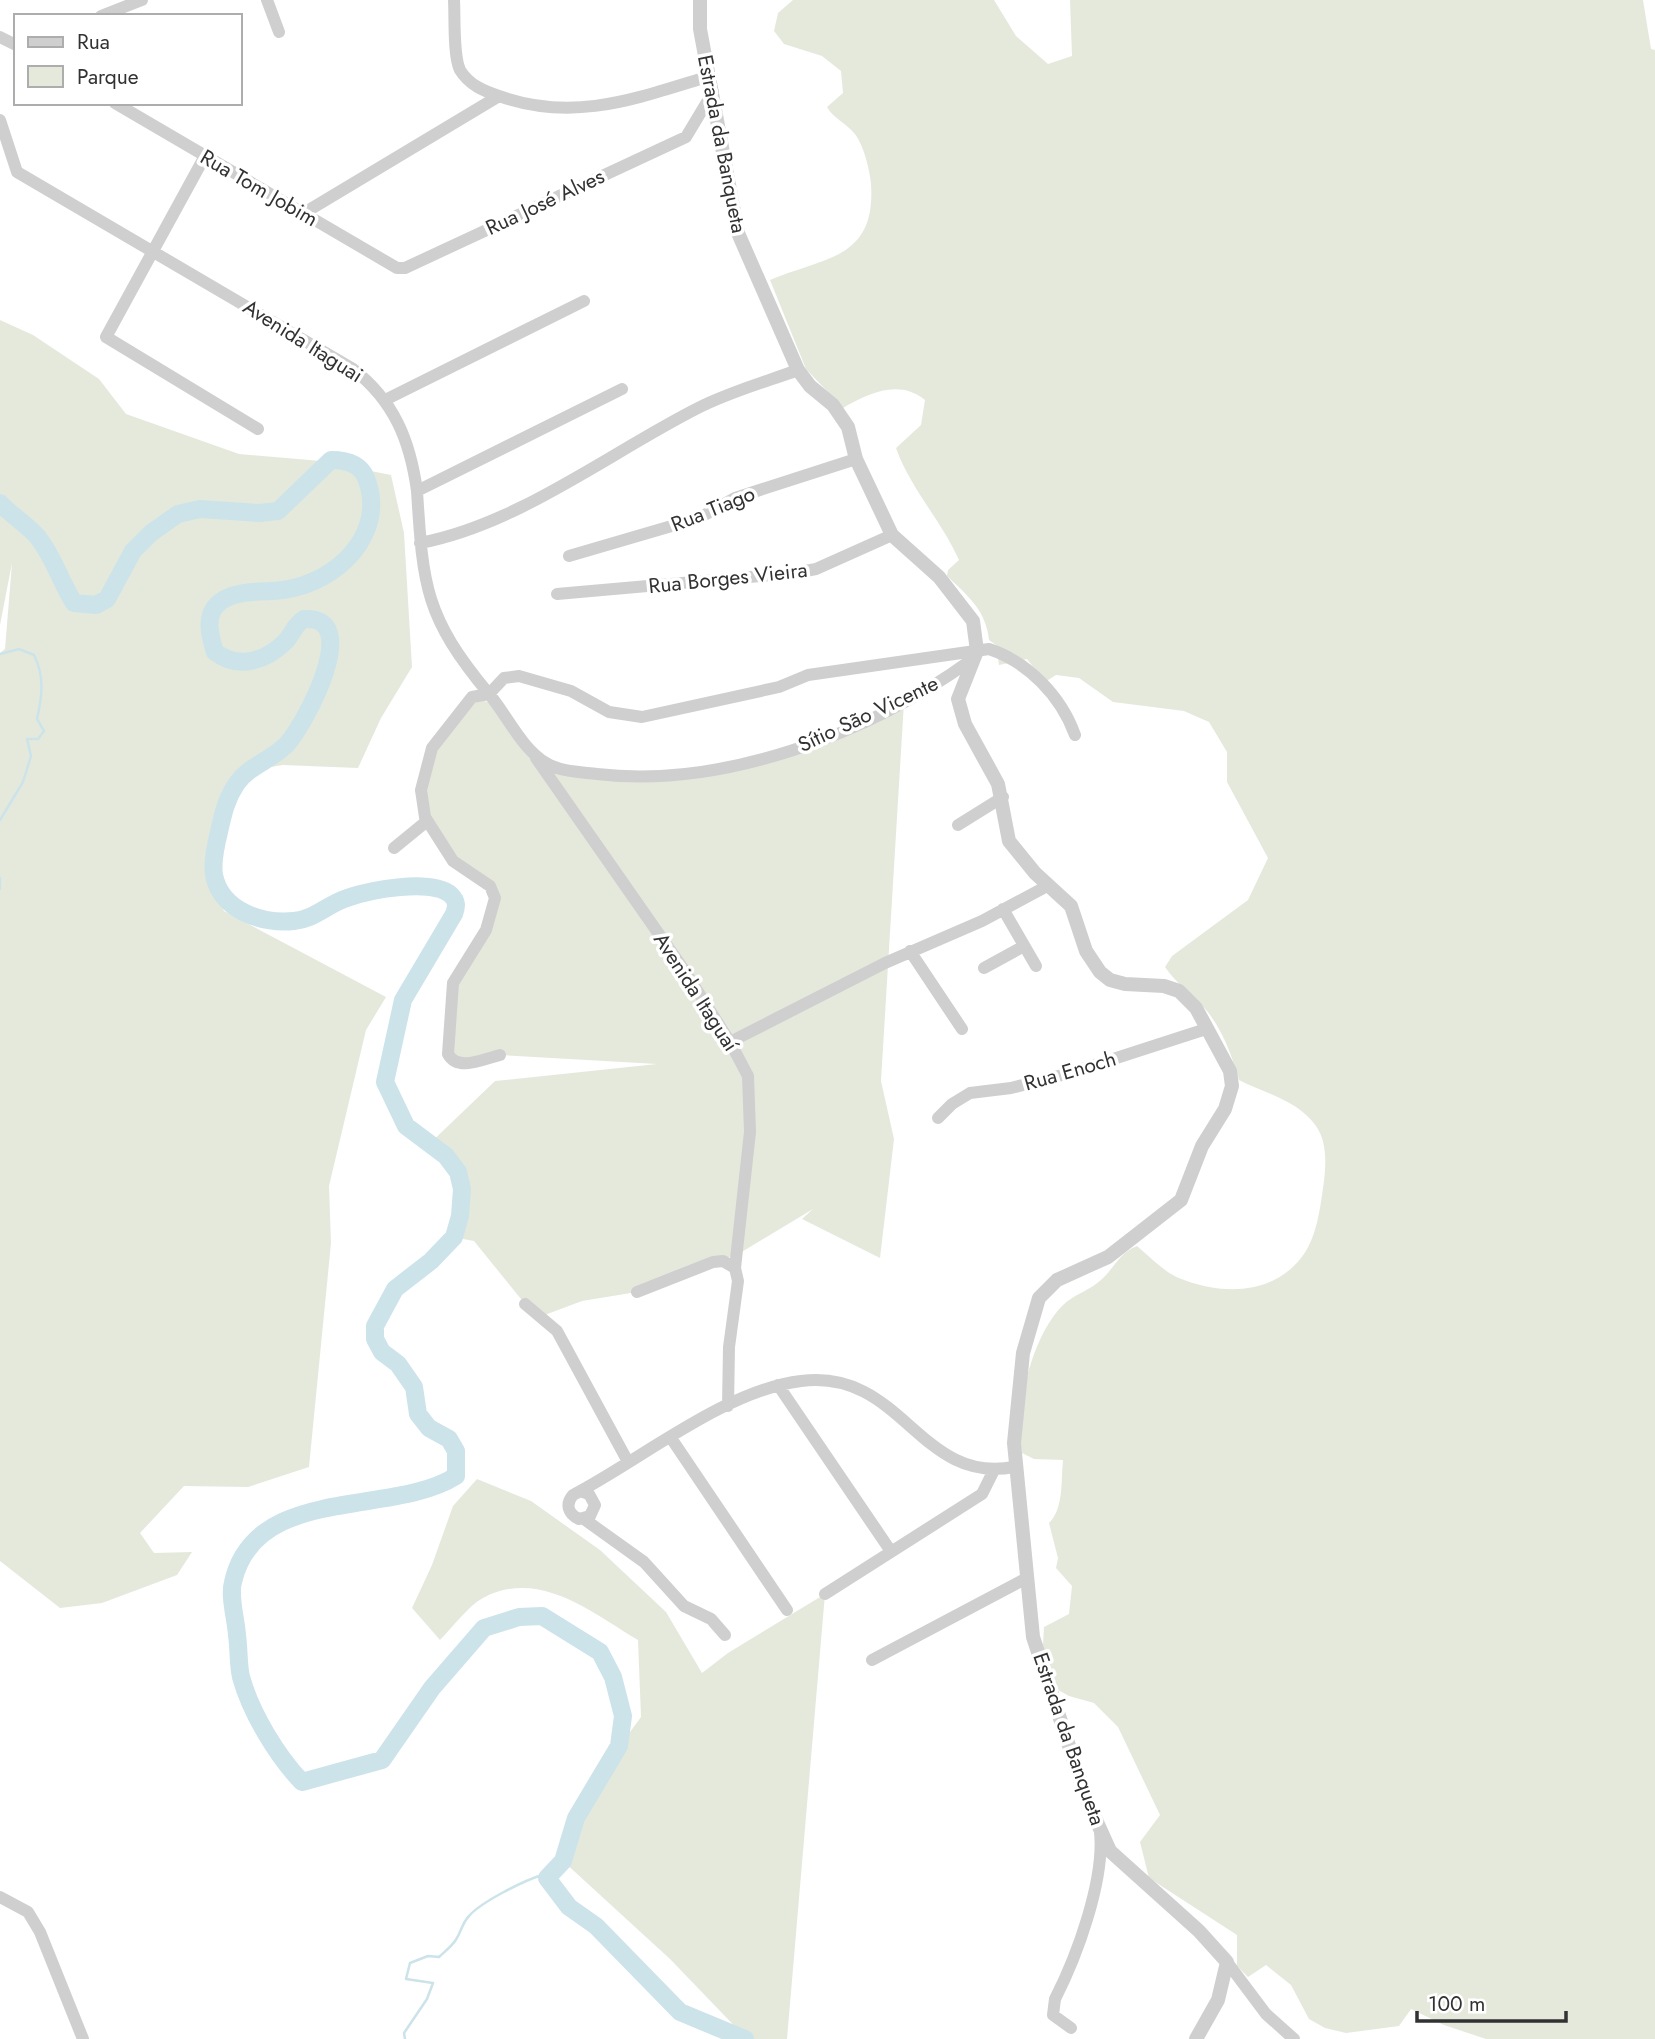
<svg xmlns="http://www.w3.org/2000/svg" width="1655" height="2039" viewBox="0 0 1655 2039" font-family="Jost,sans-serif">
	<rect width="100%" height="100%" fill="#fff"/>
	<path fill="#e4e9dc" d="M793,0H994L1016,36L1048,64L1072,56L1070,0H1643L1651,49L1655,50V2039H1486L1444,2025L1411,2009L1399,2026L1346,2033L1325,2028L1309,2019L1291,1985L1266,1965L1248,1977L1237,1966V1935L1149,1878L1140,1842L1160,1815L1118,1727L1094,1703L1069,1696L1051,1686L1043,1645L1044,1627L1069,1614L1072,1586L1056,1568L1058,1558L1049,1523C1064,1509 1061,1479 1063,1460L1034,1459L1022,1453C1014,1410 1031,1338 1062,1306C1074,1294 1091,1290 1102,1279C1116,1266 1119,1253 1137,1246C1149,1256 1164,1272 1179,1278C1220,1295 1271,1296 1301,1258C1316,1240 1320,1210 1323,1188C1326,1168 1328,1143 1316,1126C1298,1100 1266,1094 1239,1080C1232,1056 1223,1031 1207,1011C1194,995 1176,984 1165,967L1172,956L1248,900L1268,858L1227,782V752L1209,722L1184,711L1113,702L1079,678L1056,675L1045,682L1027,659L999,665L996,645L989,640C986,610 968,596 947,576L948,570L959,560C941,520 910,488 896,448L921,425L925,400C899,379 869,393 843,408L806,369L770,280C824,257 876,260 871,184C870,170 863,143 854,133C846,123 834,119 827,107L843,93L841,71L822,56L784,44L774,31L778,13Z
		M0,320L33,335L99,379L126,414L239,454L321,461L391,475L404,533L412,667L381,718L358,768L283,765L258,769L226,803L213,885L224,911L386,997L366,1030L329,1186L331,1243L309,1467L248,1487L184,1486L140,1533L154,1553L192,1552L177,1575L102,1603L60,1608L0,1561V653L5,649L12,563L0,625Z
		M472,697L500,706L532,752L563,770L704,772L813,744L904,702L881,1081L894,1139L880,1258L802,1219L813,1209L740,1253L637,1292L582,1301L542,1316L525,1304L474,1241L458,1238C467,1181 474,1182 424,1149L495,1081L657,1064L500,1055L469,1063L448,1054L453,983L486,930L495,898L453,861L421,802L432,748Z
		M477,1479L531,1501L600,1550L666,1612L702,1673L728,1653L825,1594L787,2039H747L670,1959L563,1861L619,1747L641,1717L638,1640C591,1612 539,1568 483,1598C468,1606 453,1627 440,1640L412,1608L432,1565L453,1506Z"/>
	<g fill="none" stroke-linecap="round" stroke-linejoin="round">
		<path stroke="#cce3ea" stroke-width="2.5" d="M0,654L19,649L34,655C45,677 42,696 37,719L44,731L38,739H27L31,756L23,782L0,820
			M0,878V889
			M405,2039L404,2033L427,1999L433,1983L406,1979L410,1963L428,1956L439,1957C444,1952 451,1947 455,1941C461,1933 462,1923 469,1916C481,1902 523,1881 542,1875L547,1878"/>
		<path stroke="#cce3ea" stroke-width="18" d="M0,503C11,515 26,524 37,536C54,557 60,581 74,603L96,605L107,599L133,551L151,533L178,514L200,509L259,513L278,511L331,460C345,460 360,463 366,478C388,533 337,583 283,590C262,593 226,588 213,610C206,622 211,639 215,652C239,670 266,661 286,641C293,633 295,624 304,619C364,615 305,724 287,744C272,760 250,765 237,783C226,799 223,814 219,832C216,844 212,863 214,875C221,911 262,924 294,921C315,919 328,904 347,898C370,890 431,878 451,895C457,901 457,906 454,914L403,1000L385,1082L406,1126L446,1156L458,1172L462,1189L460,1216L454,1237L431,1261L395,1289L375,1326V1339L382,1352L398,1364L414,1387L418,1414L429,1428L449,1439L456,1451V1476C392,1517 255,1484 233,1582C229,1597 236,1619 237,1635C239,1648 238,1664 241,1677C251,1713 277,1756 302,1782L382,1760L432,1688L484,1628L519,1617L542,1616L600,1652L613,1677L623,1716L619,1746L576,1818L563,1861L547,1878L569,1907L596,1926L680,2012L745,2039"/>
		<path stroke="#cfcfcf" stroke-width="12" d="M267,0L279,32
			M454,0C455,16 453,56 460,70C469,85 484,91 499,96C575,123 637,98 710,76
			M101,16L142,0
			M0,37L16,45
			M115,103L397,268H405L686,137L713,92
			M0,120L17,172L353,369C394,401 410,440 417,491L622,389
			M205,156L106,337L258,429
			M304,213L499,96
			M385,400L584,301
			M417,491C423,587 425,617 489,694L504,678L519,676L571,691L609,712L642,717L779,687L808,675L989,649C1028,662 1061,696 1075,735
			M420,543C519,524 609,453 698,408C729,392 765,382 798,370
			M569,556L699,518L735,498L856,459
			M557,594L795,573L816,569L892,535
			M536,758L684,970L730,1042L748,1076L750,1132L735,1268
			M958,825L1003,797
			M394,848L427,821
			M1003,909L1036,966
			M910,951L962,1029
			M984,968L1024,946
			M730,1042L885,963L982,921L1049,885
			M500,1055C483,1059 458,1072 448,1054L453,983L486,930L495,898L490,886L453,861L425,817L421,790L432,748L472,697L489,694C507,715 521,748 546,763C561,772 580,772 597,774C722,789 871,733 971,660
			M938,1118L952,1104L970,1093L1011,1088L1070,1073L1206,1029
			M637,1292L713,1262L723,1261L735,1268L738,1281L729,1347L728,1406
			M525,1304L557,1331L627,1460
			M778,1385L890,1550
			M671,1438L787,1610
			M583,1492L589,1494L595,1505L590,1516L579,1519C568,1514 565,1504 573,1495C639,1461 725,1390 801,1381C902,1368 919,1485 1014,1467
			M584,1519L644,1562L684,1606L711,1619L725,1635
			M825,1594L982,1494L994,1470
			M872,1660L1027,1578
			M0,1897L28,1912L40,1932L83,2039
			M1227,1962L1266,2014L1294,2039
			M1071,2028L1053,2015L1055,1999C1077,1956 1105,1880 1100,1832"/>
		<path stroke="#cfcfcf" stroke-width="14" d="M700,0V29L738,233L798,370L810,386L833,405L848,427L856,459L892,535L939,577L973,621L977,651L958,699L965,724L998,784L1009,841L1035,873L1071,906L1086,951L1100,972L1110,980L1125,984L1164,986L1179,991L1196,1008L1230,1071L1232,1086L1225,1109L1202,1146L1181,1200L1108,1257L1057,1280L1039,1298L1023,1353L1014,1443L1033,1637L1087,1800L1110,1851L1199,1931L1227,1962L1218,2000L1196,2039"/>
	</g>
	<g text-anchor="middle" stroke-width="7" stroke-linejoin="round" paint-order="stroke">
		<g font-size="21" fill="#323232" stroke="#fff">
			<text transform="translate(722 144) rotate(79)" y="7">Estrada da Banqueta</text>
			<text transform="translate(259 188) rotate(30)" y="7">Rua Tom Jobim</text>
			<text transform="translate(545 202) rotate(-25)" y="7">Rua José Alves</text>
			<text transform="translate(303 341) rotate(32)" y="7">Avenida Itaguai</text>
			<text transform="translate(713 509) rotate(-22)" y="7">Rua Tiago</text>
			<text transform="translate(728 578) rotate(-6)" y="7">Rua Borges Vieira</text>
			<text transform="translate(868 714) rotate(-25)" y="7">Sítio São Vicente</text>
			<text transform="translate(696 992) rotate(57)" y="7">Avenida Itaguaí</text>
			<text transform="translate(1070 1071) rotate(-16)" y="7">Rua Enoch</text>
			<text transform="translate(1069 1739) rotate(71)" y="7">Estrada da Banqueta</text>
		</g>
	</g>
	<rect x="14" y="14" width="228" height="91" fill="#ffffff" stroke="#adadad" stroke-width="2"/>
	<rect x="28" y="37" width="35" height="10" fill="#cfcfcf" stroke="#adadad" stroke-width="2"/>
	<text x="77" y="49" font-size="21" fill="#323232">Rua</text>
	<rect x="28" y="66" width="35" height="21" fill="#e4e9dc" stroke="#adadad" stroke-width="2"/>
	<text x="77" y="84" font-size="21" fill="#323232">Parque</text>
	<path d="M1417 2011v10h149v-10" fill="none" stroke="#323232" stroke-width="3.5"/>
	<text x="1428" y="2011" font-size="21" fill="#323232" stroke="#ffffff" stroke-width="5" paint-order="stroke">100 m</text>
</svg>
